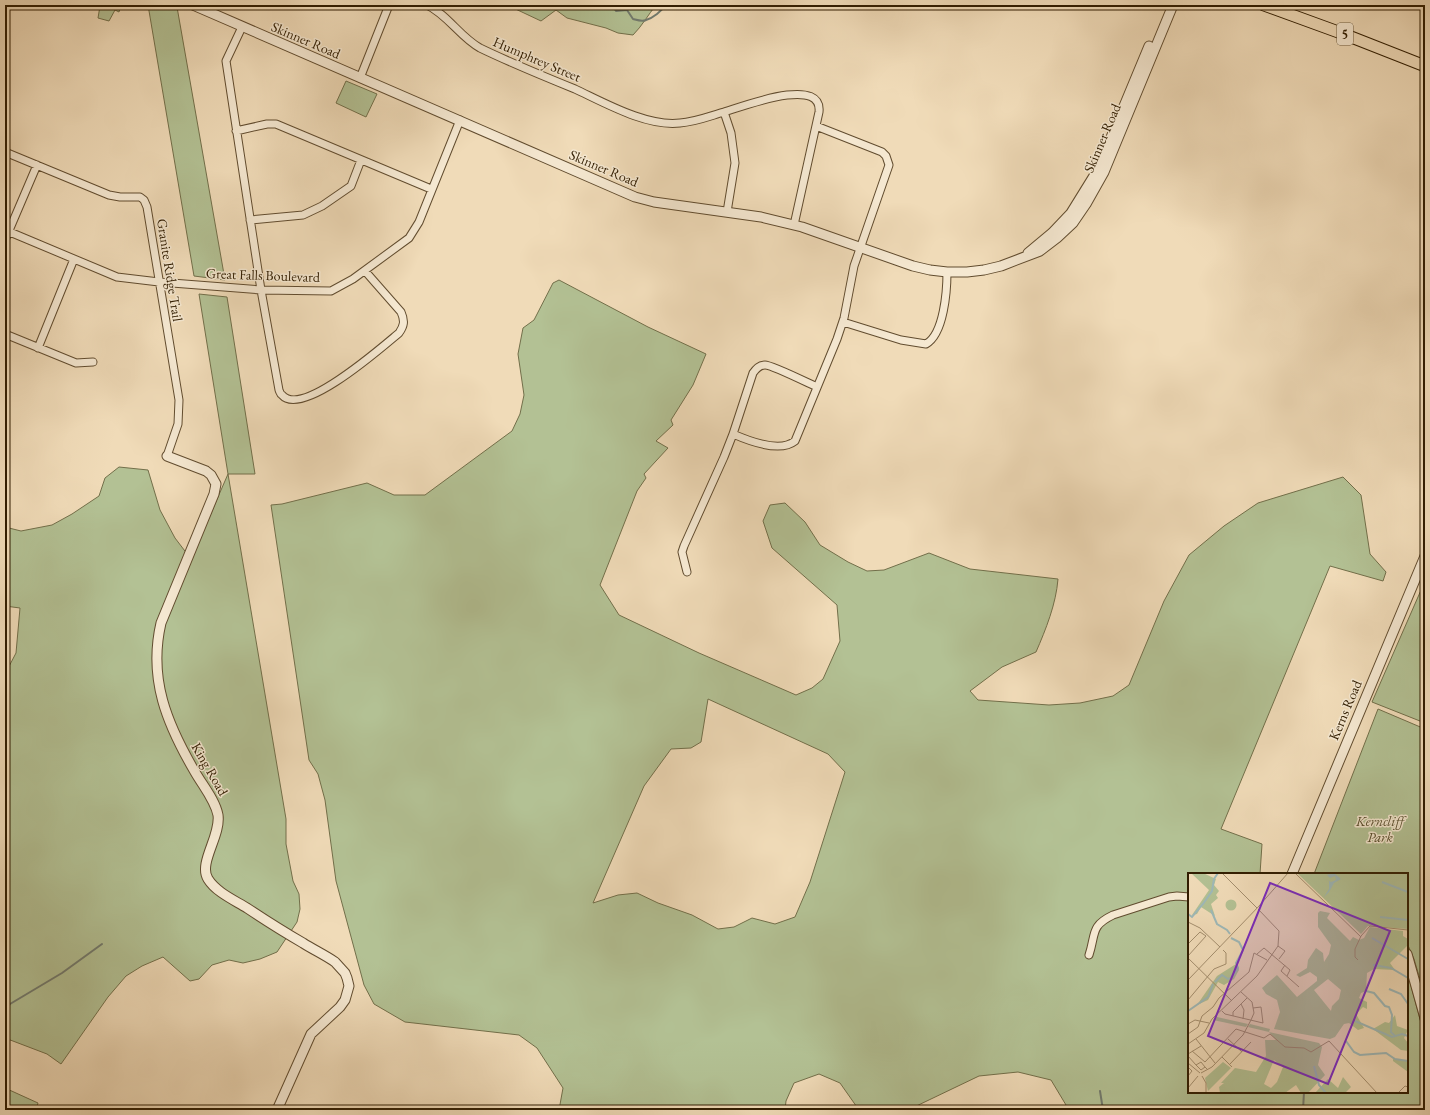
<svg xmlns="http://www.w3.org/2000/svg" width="1430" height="1115" viewBox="0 0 1430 1115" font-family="'EB Garamond',serif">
	<rect width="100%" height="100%" fill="#f0dbb8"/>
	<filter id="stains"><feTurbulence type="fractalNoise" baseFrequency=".005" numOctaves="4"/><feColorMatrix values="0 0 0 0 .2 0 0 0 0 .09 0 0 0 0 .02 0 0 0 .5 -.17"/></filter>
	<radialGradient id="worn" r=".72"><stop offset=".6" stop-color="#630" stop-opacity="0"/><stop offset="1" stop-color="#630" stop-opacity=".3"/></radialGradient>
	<path fill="#b3c194" stroke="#726f4a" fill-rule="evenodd" d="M99,5H121L119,12L115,10L109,21L98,18L100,6Z
		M148,5H174L177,7L225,280L194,276Z
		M507,5H554L555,8V5H656C648,15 642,26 633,35L618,33L606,28L567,18L556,10L541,21Z
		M346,81L377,94L366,117L336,103Z
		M559,280L648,327L706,354L693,385L671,420L673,425L656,441L668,448L644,474L646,478L637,491L600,585L619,615L699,653L796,695L812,688L823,679L840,641L837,605L772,548L763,521L770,505L785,503L805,522L820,545L848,562L867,571L884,570L929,553L970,569L1058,579C1056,604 1046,629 1036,652L1002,667L970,691L978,700L1049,705L1080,703L1113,696L1129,685L1164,601L1189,555L1224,526L1258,503L1343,477L1361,495L1370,554L1386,572L1383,581L1330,566L1221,829L1262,844L1260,874H1189V1092H1407V971L1425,1038V1110H1069L1051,1080L1018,1072L979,1076L908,1110H859L840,1083L819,1074L794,1083L786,1101L785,1110H559L563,1088L537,1048L519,1035L405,1022L374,1004L364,985L336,881L325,800L318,774L309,760L271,505L282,504L367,483L394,495H425L512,431L520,414L524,395L518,354L523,328L534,320L553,283ZM708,699L828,754L845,772L810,882L795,917L775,924L752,918L734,927L718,929L692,915L658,903L637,893L618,895L593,903L644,786L671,749L691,748L701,742Z
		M199,294L227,297L255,474H228L286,819V844L293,881L299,894L300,909L297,922L277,952L260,959L243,963L229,960L212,965L199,979L190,981L163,957L142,966L126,976L108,997L61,1064L47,1054L5,1038V674L16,653L20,608L5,606V527L21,531L52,525L72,514L99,496L105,478L119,467L148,470L160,510L175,538L191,559L228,474Z
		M1425,581V723L1372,702Z
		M1378,709L1425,729V996L1414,959L1407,943V874H1314Z
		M5,1088L38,1103L36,1110H5Z"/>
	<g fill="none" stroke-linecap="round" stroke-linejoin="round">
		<path stroke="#727b6f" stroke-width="2" d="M564,5H580
			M604,5L606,8L613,6L616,11L627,10L633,19C637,20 642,22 646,20C653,18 662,11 665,5
			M734,5H744
			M791,5H793
			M5,1009L10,1004L62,973L102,944
			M1100,1091L1103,1110
			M1303,1110L1304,1092"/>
		<g stroke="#614c2f" stroke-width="9">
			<path id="minor" d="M427,5C448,15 460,37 480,48C511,63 543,76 575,89C605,103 647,127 680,123C695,122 710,116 724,112C741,107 823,75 819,112L794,225
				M242,27L226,61L261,290L279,390C280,392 280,394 282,395C302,418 382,347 399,333C404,326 405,321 401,312L365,271
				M360,78L389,5
				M724,112L731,133L735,163L727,212
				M236,131L267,124H276L431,189
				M5,152L109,195L120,197H140L144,200L147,207L179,400L178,424L167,456
				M250,220L303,215L322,206L351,186L361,160
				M5,230L117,277L159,282L261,290L331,291L353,279L409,238L419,222L460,120
				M5,240L37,165
				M843,322L901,340L926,344C944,334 947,291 947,272
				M5,334L76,363L93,362
				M38,348L74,259
				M733,434C749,441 780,453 795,441L837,339L844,318L854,266L889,165L886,156L882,152L816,126
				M687,572L682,552L684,546L724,457L733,434L753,373C756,369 759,365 765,365C772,365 808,383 817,387
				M1089,955C1096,934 1090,926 1113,915L1169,897L1177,896L1189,897"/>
		</g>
		<g stroke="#614c2f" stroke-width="11">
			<path id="tertiary" d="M193,5L635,197L654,202L761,217L802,227L913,266L930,270L947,272H967L984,270L1001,266L1040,251L1057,238L1073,223L1086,204L1104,172L1173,5
				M1028,253L1052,233L1071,213L1097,171L1149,46
				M167,456L206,471L211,475L216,484L214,494L161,623C148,679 167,724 195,772C203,786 215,800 218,815C221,836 198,863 208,879C216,892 234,900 247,908C265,920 284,932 303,943C314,950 325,955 335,962L345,973L347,978L349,986L345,1000L340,1007L311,1034L277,1110
				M1292,874L1425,556
				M1407,954L1425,1018"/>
		</g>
		<g stroke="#311d01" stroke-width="13">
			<path id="primary" d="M1264,5L1341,33L1425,66"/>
		</g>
		<use href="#minor" stroke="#f5e8d1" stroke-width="7"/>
		<use href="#tertiary" stroke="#f5e8d1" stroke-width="9"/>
		<use href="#primary" stroke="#f0dbb8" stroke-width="11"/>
	</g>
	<g text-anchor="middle" stroke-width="3" stroke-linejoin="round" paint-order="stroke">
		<rect fill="#f5e8d1" stroke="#6c5a3f" stroke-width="1" x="1337" y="23" width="16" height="22" rx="3"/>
		<g font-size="13" font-weight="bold" fill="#311d01">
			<text x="1345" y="39">5</text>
		</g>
		<g font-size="14" fill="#311d01" stroke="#f5e8d1">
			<text transform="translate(306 40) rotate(23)" y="5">Skinner Road</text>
			<text transform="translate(537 59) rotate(23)" y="5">Humphrey Street</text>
			<text transform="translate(1102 138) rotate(-67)" y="5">Skinner Road</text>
			<text transform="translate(604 168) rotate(23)" y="5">Skinner Road</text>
			<text transform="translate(170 270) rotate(81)" y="5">Granite Ridge Trail</text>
			<text transform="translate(263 275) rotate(2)" y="5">Great Falls Boulevard</text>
			<text transform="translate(1345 710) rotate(-67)" y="5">Kerns Road</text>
			<text transform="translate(210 769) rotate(60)" y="5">King Road</text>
		</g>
		<g font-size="14" font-style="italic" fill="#584e2d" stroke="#f5e8d1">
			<text x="1380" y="826">Kerncliff<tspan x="1380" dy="16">Park</tspan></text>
		</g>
	</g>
	<g transform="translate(1188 873)">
		<rect width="220" height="220" fill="#f0dbb8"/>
		<path d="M3,0H15L28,6L26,12L31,18L28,22L30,25L23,31L27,43L13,34L9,41L4,42L21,17ZM109,0H220V56L180,53L173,61ZM37.5 32a5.5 5.5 0 1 1 11 0a5.5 5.5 0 1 1-11 0ZM132,38L142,40L139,45L162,68L165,64L171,67L176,65L182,54L215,58V63L220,66V72L202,90L207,97L186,96L179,100L178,118L173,120L171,125L179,129V136L175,134L168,141L176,155L170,157L161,150L156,151L147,164L142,166L86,156L92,139L89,127L78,121L74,115L89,102L109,124L129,108V104L122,99L112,104L108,102L119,95L120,87L128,75L135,80L136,89L141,81L143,72L130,54V40ZM140,106L153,117L151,126L144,133L143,138L126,117ZM48,91L51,97L46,106L36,112L30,109L20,127L9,132L29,103ZM207,142L209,153L220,157L216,165L220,170V178L213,177L185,156L197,149L201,150ZM29,144L60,151L58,154L25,147ZM62,151L82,156L81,159L131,170L134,174L130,192L137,202L120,220H113L108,212L97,220H32L31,214L36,210H33L47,195L68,199L78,183L77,167H88L81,159L60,154ZM86,187L95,194L89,209L83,215L76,211ZM205,186L220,188V199L205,188ZM35,189L43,195L20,218L17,205ZM155,204L163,214L157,220H127L140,206L150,215Z" fill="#b3c194" fill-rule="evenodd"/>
		<path d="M146,0L153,6L146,10L141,19L136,24L141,16V8L138,6L143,9L148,7L147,3L142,5L139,2Z" fill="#9eb9b9"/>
		<path fill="none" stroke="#9eb9b9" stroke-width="2" d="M194,9L220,19M23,37L29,51L39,57L42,61M0,41L4,44L15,31L24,18L26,6L30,0M192,44L220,47M184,65L220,86M185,92L203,95L220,105M27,109L34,102L40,106L43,105L50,95L48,90L55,77L51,69L43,65M201,116L213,121L220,131M178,118L186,120L197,133L201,134L204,142L203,159L207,163M0,138L20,124L25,111M167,148L204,164L214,161L220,163M158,168L166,179L172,182L198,180L207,186L220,188M126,193L131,212L138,220"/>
		<path fill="none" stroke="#a48f6f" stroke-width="1" d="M34,0L69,35M107,0L173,64M71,33L100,0M0,49L12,55L32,74M173,63L182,53L220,57M0,71L12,59L18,63L0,83M90,73L97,78L91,86M69,81L76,75L102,97L99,103M0,85L44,128M170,87L167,84V76L173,63M97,92L93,98L111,114M0,107L73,31M0,127L26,96L38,91V80L35,77M53,131L56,137L55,146M34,138L37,141L75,150L73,134L65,135M45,143V139L59,125M0,151L7,147L21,150M0,161L10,154L14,143L25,134L31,125L61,99L66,80L79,87M8,166L27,190M40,166L54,179M0,171L16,160L24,146L69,103L90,73L91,58L70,36M4,178L17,189L48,156L76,165L82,161L97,174L116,175L123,179L141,168L189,220M0,181L13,173M0,183L8,192M34,184L44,194M0,190L12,200M42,191L63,169M0,194L4,198L0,203M17,194L13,197L8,192L13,189L17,194L20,197M13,200L24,194L55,162L63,147L66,140L64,129L53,119M14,203L18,210V220M0,215L10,203M210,220L217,213L220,214"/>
		<path fill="#7b2cbf" fill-opacity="0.15" stroke="#7b2cbf" stroke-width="2" d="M82,10L202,58L140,211L20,163Z"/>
		<rect width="220" height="220" fill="none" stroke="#311d01" stroke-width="2"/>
	</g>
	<rect width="1430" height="1115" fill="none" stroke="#f0dbb8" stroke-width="20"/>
	<rect x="6" y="6" width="1418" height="1103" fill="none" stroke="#311d01" stroke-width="2"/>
	<rect x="10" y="10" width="1410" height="1095" fill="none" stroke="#311d01"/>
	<rect width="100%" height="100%" filter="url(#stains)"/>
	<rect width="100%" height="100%" fill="url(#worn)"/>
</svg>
